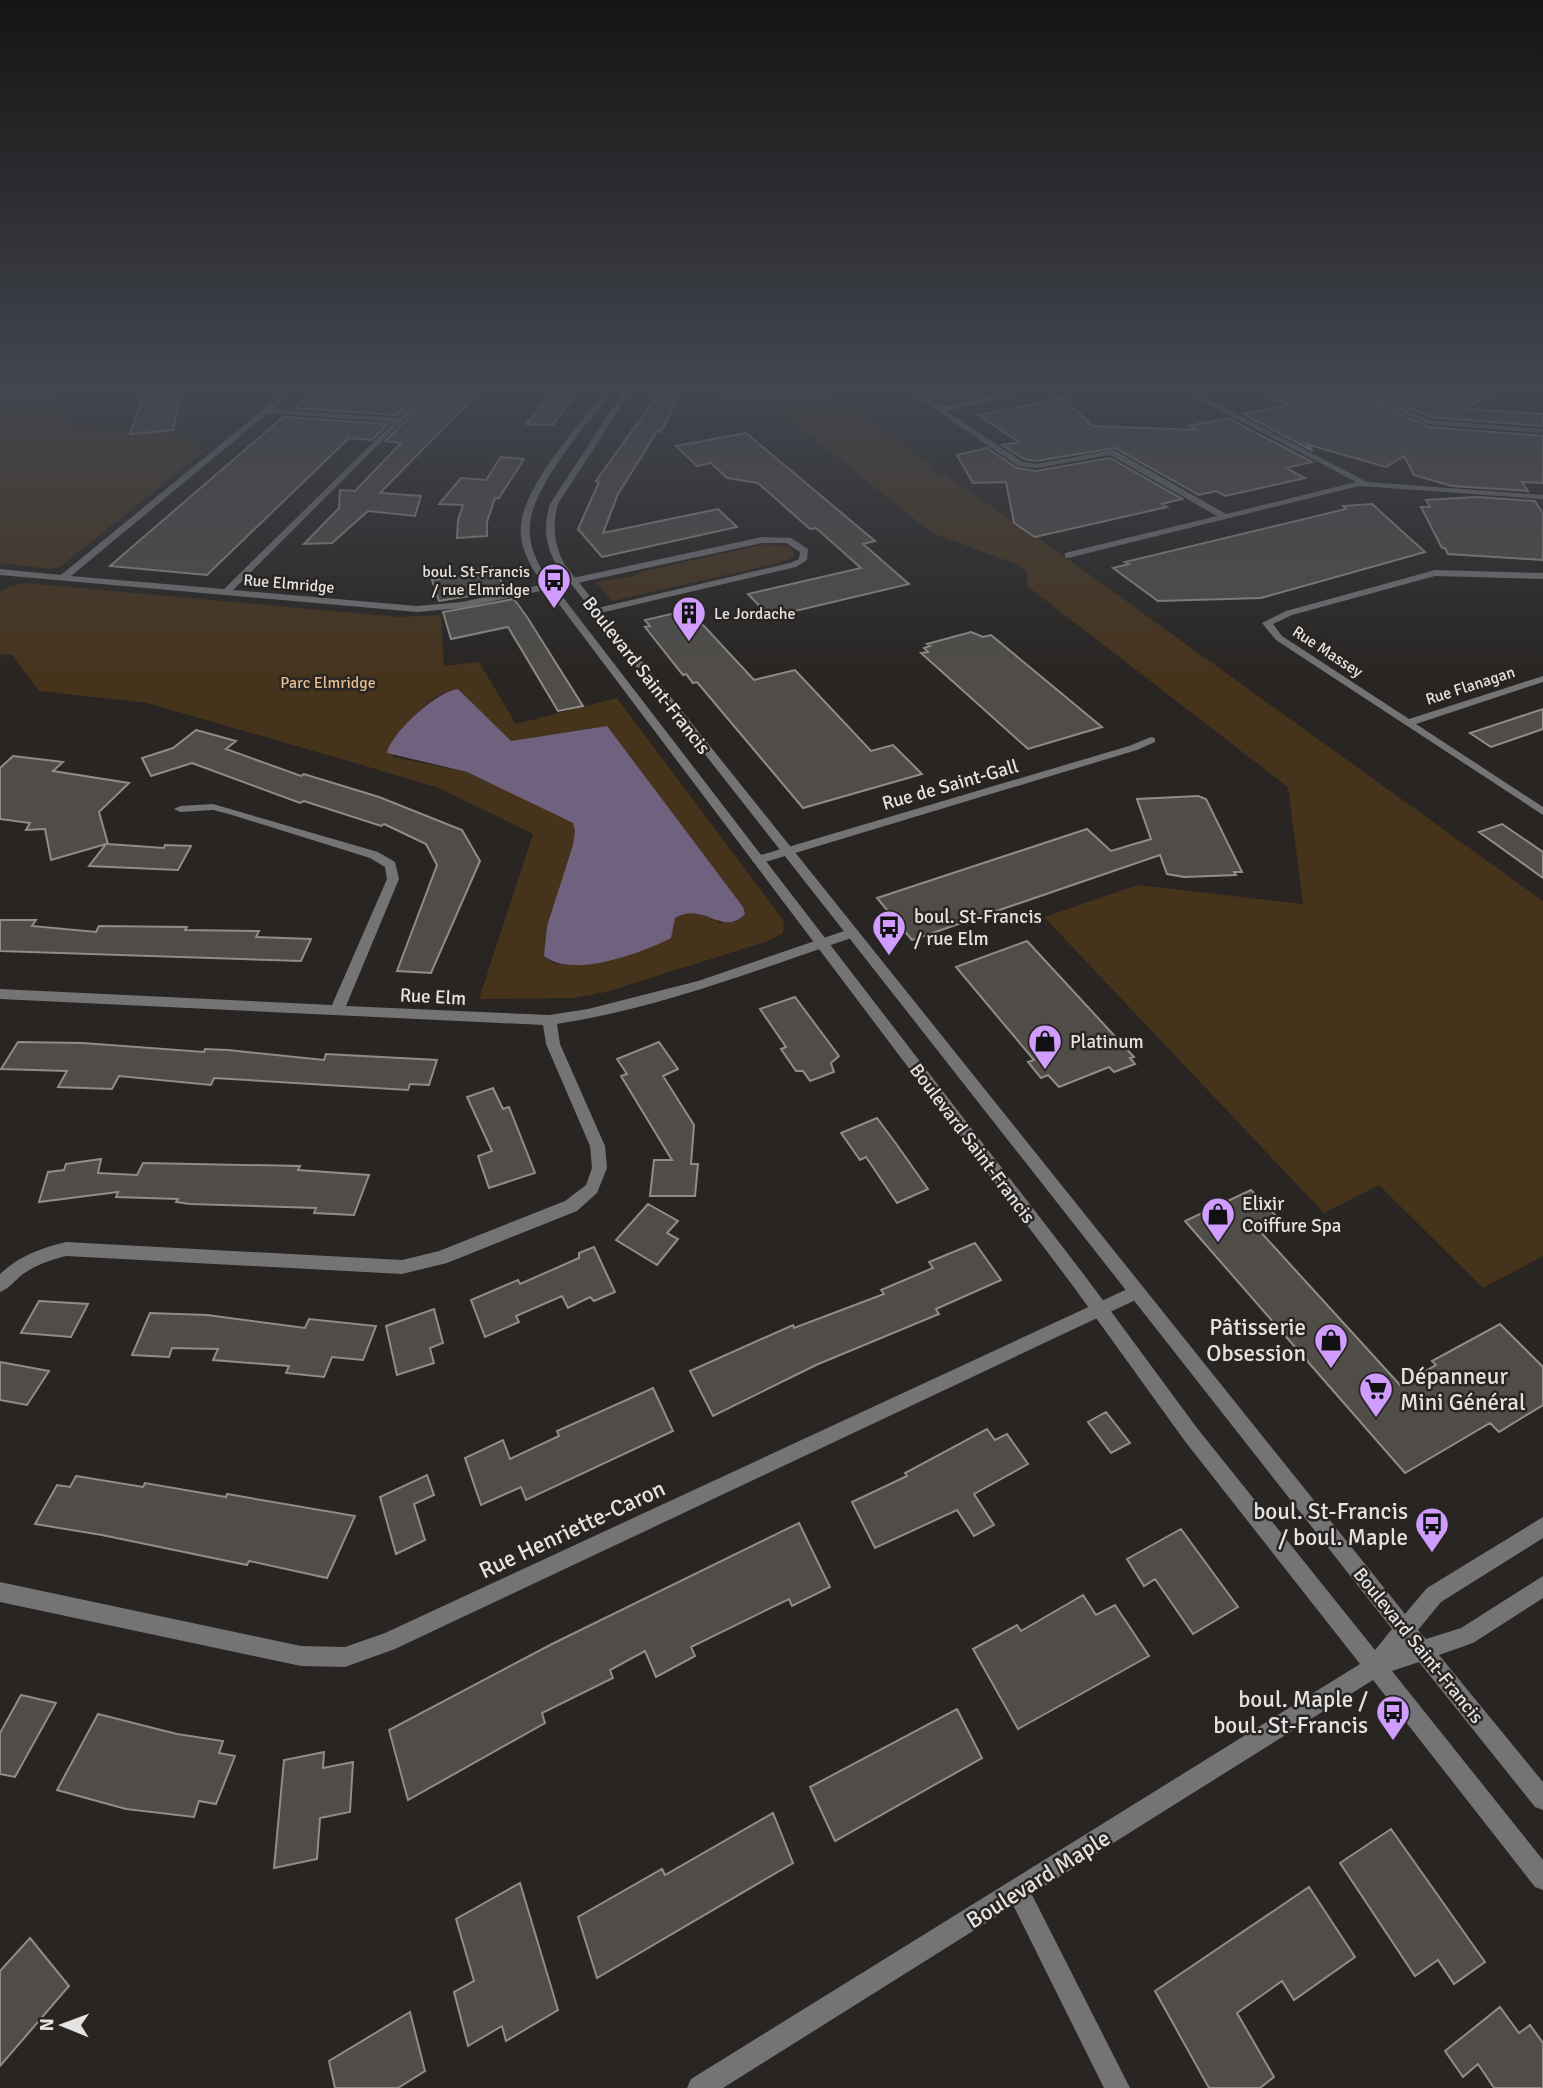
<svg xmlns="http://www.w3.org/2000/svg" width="1543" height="2088" viewBox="0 0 1543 2088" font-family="Signika,sans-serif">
	<rect width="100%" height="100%" fill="#282522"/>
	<path fill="#46331c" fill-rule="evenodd" d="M0,386H49L68,411L70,427L175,433L204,451L60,567L49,569L0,563Z
		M715,386H822L936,468L929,471L938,477L945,475L1058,552L1543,901V1256L1483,1288L1379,1185L1324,1213L1044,917L1138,885L1303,904L1288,787L1027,586V572L1018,565L932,533L780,411L727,405L717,397Z
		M924,386H996L1000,391L995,395C972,400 937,413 922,389Z
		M766,544L790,547L794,552V557L779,563L612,601L596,582L631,577L640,572Z
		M25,583L398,617L441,615L444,666L479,662L516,724L617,698L784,921L783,933L768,941L606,992L574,998L479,999L533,834L439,788L355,763L147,703L39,691L12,655L0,654V592L8,587ZM458,689L511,741L607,726L722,924C706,913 693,908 675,918L673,927L567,965L552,963L544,956L547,926L573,845L575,831L573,823L467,772L393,757V741C410,721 430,692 458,689Z"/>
	<path fill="#70627f" d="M458,689L511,741L607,726L743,907L745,914C721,938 706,901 675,918L671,938C642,953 572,979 544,956L547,926L573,845L575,831L573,823L467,772L387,753C392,732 437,691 458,689Z"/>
	<path fill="#504d49" stroke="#908d89" stroke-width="2" d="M147,386H183L173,430L130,434Z
		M318,386H426L397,415L294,408Z
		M440,386H485L380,493L421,496L415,516L368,511L332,543L304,544L339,508L340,490L355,491L401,443L385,441Z
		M559,386H581L553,425L526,424Z
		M664,386H684L661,432L658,430L618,494L603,533L718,509L737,527L602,557L578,529L599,482L596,481Z
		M1301,386H1339L1429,427L1543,436V483L1522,482L1528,491L1452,486L1414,475L1404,456L1386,467L1306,444L1313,451L1243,414L1289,405L1266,395Z
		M1358,386H1389L1411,396L1412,386H1501L1467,409L1543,414V426L1431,417Z
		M1064,398L1092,426L1197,430L1189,426L1228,418L1312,462L1286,468L1305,478L1225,496L1216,491L1199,495L1115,448L1036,461L1024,459L1002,445L1019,442L978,415Z
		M283,417L388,424L372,440L349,438L207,575L110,566Z
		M746,433L875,541L863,544L909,584L770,617L748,594L861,568L816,528L810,529L758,483L727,478L711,463L697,466L676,446Z
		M987,448L1017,468L1036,471L1110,458L1182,499L1162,504L1167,507L1035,537L1014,523L1006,482L973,483L957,455Z
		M501,457L524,459L499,498H495L487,522V536L457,538L458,520L463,505L439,504L461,478L486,480Z
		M1477,497L1535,501L1543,514V560L1448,554L1445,548H1442L1421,507H1430L1426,500Z
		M1372,504L1425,552L1261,598L1158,601L1113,568L1129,564L1125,562L1346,509L1343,506Z
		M492,567L507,590L439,601L432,580L463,576L461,574Z
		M514,599L527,617L583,706L558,711L508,627L451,639L443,612Z
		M684,611L704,626L754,680L795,670L871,751L893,745L922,774L803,808L697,682L693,683L686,674L683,675L645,627L650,626L645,620Z
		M971,632L983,637L991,635L1102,727L1028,749L921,653L928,652L924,648L930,646L927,644Z
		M1543,709V729L1491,747L1470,733Z
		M196,730L236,741L226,749L301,776L304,774L379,797L462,830L480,861L431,973L397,971L437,865L426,844L384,824L381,826L304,801L300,803L192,763L151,776L142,758L173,748Z
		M13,756L63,762L53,771L129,783L99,812L108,844L164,848L165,845L191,846L178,870L89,866L106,844L51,860L45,829L26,830L30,823L0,819V768Z
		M1198,796L1206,799L1242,872H1234L1236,875L1184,877L1167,874L1160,855L912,940L877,898L1087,829L1111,851L1151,839L1137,799Z
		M1502,824L1543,852V878L1479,832Z
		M0,920H36L32,926L96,932L99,926L187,927L185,930L259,931L256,937L311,939L301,961L0,951Z
		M1027,941L1134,1057L1130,1058L1135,1064L1114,1072L1109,1067L1059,1087L1048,1075L1041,1078L1028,1062L1034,1060L956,967Z
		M795,997L839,1056L831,1063L834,1072L810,1081L803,1071H796L781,1049L786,1047L760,1009Z
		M18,1042L83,1043L204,1052L205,1049L228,1050L324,1060L326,1054L437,1060L429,1085L410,1084L408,1090L214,1078L211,1085L119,1076L112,1089L58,1087L67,1071L1,1069Z
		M659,1042L678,1069L663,1076L694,1125L691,1164H698L695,1196H650L654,1160H672L621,1076L627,1074L617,1059Z
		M493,1088L503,1109L509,1107L535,1173L489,1188L478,1156L492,1151L467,1097Z
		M877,1118L897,1145L928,1189L897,1203L866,1157L860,1160L841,1133Z
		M101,1159L98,1173L137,1175L143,1163L300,1166L298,1170L369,1175L354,1215L314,1213L316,1208L190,1204L176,1202L178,1199L116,1197L118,1192L39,1202L48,1172L64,1170L66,1164Z
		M1251,1190L1278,1218L1257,1228L1400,1385L1436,1365L1432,1361L1500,1324L1543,1367V1405L1499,1432L1490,1423L1405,1473L1185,1221Z
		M648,1204L678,1221L667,1233L678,1239L657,1265L616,1240Z
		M975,1243L1001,1280L936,1309L939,1314L816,1365L713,1416L690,1371L793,1325L794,1328L884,1294L881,1290L933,1268L929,1262Z
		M594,1247L615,1292L594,1301L590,1297L568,1308L562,1296L516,1316L519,1322L485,1337L471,1300L518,1280L520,1284L579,1258V1253Z
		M39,1301L88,1304L71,1337L21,1333Z
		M434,1309L443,1343L430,1348L434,1363L397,1375L386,1326Z
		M150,1313L207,1315L305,1328L309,1319L376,1326L363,1360L332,1357L324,1377L286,1373L289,1366L213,1360L218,1349L172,1348L169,1357L132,1355Z
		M0,1362L49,1371L27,1405L0,1400Z
		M653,1388L673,1431L526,1500L521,1487L481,1505L465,1458L503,1440L510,1459L559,1436L557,1431Z
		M1106,1412L1130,1443L1111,1453L1088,1422Z
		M987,1429L995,1440L1007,1434L1028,1464L974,1494L994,1525L974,1536L957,1510L875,1548L852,1502L907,1476L905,1473Z
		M427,1475L434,1495L414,1504L425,1540L396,1554L380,1497Z
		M76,1476L143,1487L145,1483L226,1497L227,1494L355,1516L327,1578L249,1561L247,1565L102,1535L35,1524L57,1485L70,1487Z
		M799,1523L830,1587L792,1606L789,1599L691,1647L695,1656L656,1677L645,1651L610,1670L613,1678L542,1713L545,1723L408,1800L389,1730L552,1644Z
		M1181,1529L1238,1607L1193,1634L1155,1579L1144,1586L1127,1559Z
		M1083,1595L1096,1615L1115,1605L1149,1656L1018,1729L973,1649L1017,1625L1021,1631Z
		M21,1695L56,1703L15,1777L0,1774V1733Z
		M957,1709L982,1758L835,1841L810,1787Z
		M98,1714L177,1734L223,1741L219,1753L235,1756L216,1804L199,1801L194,1817L126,1809L57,1790Z
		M324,1752L323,1768L353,1762L350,1812L320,1818L317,1859L274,1868L284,1760Z
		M773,1813L793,1863L597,1978L578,1917L662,1869L665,1875Z
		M1391,1829L1485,1962L1454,1984L1438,1960L1415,1976L1340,1863Z
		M520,1883L558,2010L506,2041L502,2026L468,2046L454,1992L474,1981L456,1919Z
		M1309,1887L1355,1957L1294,2000L1282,1981L1237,2013L1274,2077L1260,2088H1209L1155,1991Z
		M30,1938L69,1986L0,2066V1971Z
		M1500,2007L1519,2033L1530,2025L1543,2043V2088H1494L1478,2064L1463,2077L1445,2051Z
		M410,2012L425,2071L398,2088H335L329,2061Z"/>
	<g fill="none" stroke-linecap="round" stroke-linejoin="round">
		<path fill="#747375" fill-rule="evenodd" d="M292,386H300L273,409L398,418L430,386H437L233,590L417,606L462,602L762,537L791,538L808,549L807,560L796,567L596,614L593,613V609L790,563L799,559L800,552L786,543H762L462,608L417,612L0,575V569L61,575ZM268,413L394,422L224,589L71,576Z
			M901,386H909L941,407L1005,393L1000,386H1007L1013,393L1011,397L946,411L1023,462L1036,464L1114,450L1226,514L1356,482L1174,386H1183L1367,482L1543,495V499L1359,486L1068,558L1065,557V553L1217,516L1110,455L1036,468L1018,466Z
			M1341,386H1351L1430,420L1543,429V433L1429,424Z
			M1435,570L1543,573V579L1435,576L1292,615L1273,624L1282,636L1409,719L1543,676V682L1416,724L1543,807V815L1276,640L1262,623L1286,611Z
			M1151,737L1155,738V742L1137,750L762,863H754L752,860L754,857L1129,746Z
			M213,804L378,852L395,862L399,879L346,1006L549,1015L588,1009L698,981L847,930H857L858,933L857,936C758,970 660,1008 557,1024L560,1044L605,1146L607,1168L597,1193L577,1211L447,1263L402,1274L66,1256C50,1260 36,1265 23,1274C15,1280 9,1289 0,1292V1274C19,1256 41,1248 66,1242L402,1260L439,1251L565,1201L586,1185L592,1168L590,1146L546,1044L543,1025L0,999V989L332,1005L387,879L385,867L370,858L229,814L213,810L180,812L174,809L180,806Z
			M1136,1285L1142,1287L1144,1292L1142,1297L395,1649L345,1667L301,1666L0,1602V1582L301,1646L345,1647L385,1633Z
			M1018,1879L1026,1883L1130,2088H1104L1006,1891L1010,1883Z"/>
		<path fill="#747375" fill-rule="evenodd" d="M608,386H615C591,421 534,482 530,524C528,540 534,556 542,570L1085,1276L1197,1428L1375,1650L1392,1629L557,566C545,545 543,526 550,504L627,386H634L558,504C552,526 554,545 565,565L1381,1584L1405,1614L1427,1588L1543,1517V1538L1441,1602L1418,1630L1426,1639L1461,1628L1543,1576V1598L1473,1643L1439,1655L1543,1782V1810L1535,1807L1419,1662L1392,1671L1543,1860V1890L1535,1887L1373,1680L723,2088H687L691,2079L1360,1664L1184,1440L1073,1286L534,571C526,557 519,541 521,524C525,483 583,421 608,386Z"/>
	</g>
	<linearGradient id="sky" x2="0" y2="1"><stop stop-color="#161413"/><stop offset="0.57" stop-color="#42464f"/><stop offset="1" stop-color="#42464f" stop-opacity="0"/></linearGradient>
	<rect width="1543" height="679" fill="url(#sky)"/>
	<defs>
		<g id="bus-pin" transform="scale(1.75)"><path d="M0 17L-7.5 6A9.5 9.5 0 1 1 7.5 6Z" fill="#d09dff" stroke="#282522"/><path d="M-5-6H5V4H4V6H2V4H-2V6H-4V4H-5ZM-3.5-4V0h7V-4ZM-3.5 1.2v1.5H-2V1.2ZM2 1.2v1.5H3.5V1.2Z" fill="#111"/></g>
		<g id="building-pin" transform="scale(1.75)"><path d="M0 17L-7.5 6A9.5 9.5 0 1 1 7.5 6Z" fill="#d09dff" stroke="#282522"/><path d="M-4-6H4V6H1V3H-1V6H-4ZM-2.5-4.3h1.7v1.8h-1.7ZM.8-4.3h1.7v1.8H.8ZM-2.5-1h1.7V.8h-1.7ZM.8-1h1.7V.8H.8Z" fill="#111"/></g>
		<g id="shop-pin" transform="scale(1.75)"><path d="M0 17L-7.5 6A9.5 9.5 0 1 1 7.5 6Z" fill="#d09dff" stroke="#282522"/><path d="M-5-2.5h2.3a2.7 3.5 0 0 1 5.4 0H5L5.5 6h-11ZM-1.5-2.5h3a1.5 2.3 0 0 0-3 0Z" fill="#111"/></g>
		<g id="supermarket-pin" transform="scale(1.75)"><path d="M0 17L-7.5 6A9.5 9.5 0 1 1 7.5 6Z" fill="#d09dff" stroke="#282522"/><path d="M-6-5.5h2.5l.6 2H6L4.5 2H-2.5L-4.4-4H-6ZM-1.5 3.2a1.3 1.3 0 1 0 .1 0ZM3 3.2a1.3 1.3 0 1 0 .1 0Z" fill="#111"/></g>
	</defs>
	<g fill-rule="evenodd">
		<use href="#bus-pin" x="554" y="580"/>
		<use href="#building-pin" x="689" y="613"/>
		<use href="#bus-pin" x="889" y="927"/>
		<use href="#shop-pin" x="1045" y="1041"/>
		<use href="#shop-pin" x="1218" y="1214"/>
		<use href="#shop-pin" x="1331" y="1340"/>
		<use href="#supermarket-pin" x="1376" y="1389"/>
		<use href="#bus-pin" x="1432" y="1524"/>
		<use href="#bus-pin" x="1393" y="1712"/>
	</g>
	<g text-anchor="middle" stroke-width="5" stroke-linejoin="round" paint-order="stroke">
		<g font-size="16" fill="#e5e3e1" stroke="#282522" text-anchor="end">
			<text x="530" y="577">boul. St-Francis<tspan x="530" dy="18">/ rue Elmridge</tspan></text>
			<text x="714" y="619" text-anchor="start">Le Jordache</text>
		</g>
		<g font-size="16" fill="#e5e3e1" stroke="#282522">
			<text transform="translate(289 583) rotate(5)" y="6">Rue Elmridge</text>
			<text transform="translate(1328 651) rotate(33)" y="6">Rue Massey</text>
			<text transform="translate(1470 685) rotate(-18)" y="6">Rue Flanagan</text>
		</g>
		<g font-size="16" fill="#e6bd8d" stroke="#282522">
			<text x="328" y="688">Parc Elmridge</text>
		</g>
		<g font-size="19" fill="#e5e3e1" stroke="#282522">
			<text transform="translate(647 675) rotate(52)" y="7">Boulevard Saint-Francis</text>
			<text transform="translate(950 784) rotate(-16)" y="7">Rue de Saint-Gall</text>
			<text transform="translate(433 996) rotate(3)" y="7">Rue Elm</text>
			<text transform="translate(973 1143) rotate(53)" y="7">Boulevard Saint-Francis</text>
			<text transform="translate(1419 1645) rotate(51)" y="7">Boulevard Saint-Francis</text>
		</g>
		<g font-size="19" fill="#e5e3e1" stroke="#282522" text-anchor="start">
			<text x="914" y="923">boul. St-Francis<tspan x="914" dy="22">/ rue Elm</tspan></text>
			<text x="1070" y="1048">Platinum</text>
			<text x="1242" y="1210">Elixir<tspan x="1242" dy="22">Coiffure Spa</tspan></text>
		</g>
		<g font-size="23" fill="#e5e3e1" stroke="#282522" text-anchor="end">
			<text x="1306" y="1335">Pâtisserie<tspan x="1306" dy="26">Obsession</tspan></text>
			<text x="1400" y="1384" text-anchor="start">Dépanneur<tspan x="1400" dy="26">Mini Général</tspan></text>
			<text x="1408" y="1519">boul. St-Francis<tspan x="1408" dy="26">/ boul. Maple</tspan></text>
			<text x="1368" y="1707">boul. Maple /<tspan x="1368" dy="26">boul. St-Francis</tspan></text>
		</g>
		<g font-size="23" fill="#e5e3e1" stroke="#282522">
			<text transform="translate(572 1529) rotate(-25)" y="8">Rue Henriette-Caron</text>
			<text transform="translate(1038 1879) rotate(-32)" y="8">Boulevard Maple</text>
		</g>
	</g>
	<g transform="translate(63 2025) rotate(271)" stroke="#282522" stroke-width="5" paint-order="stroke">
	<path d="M0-5L12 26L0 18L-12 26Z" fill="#e5e3e1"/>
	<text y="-10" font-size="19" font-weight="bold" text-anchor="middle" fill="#e5e3e1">N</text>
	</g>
</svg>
